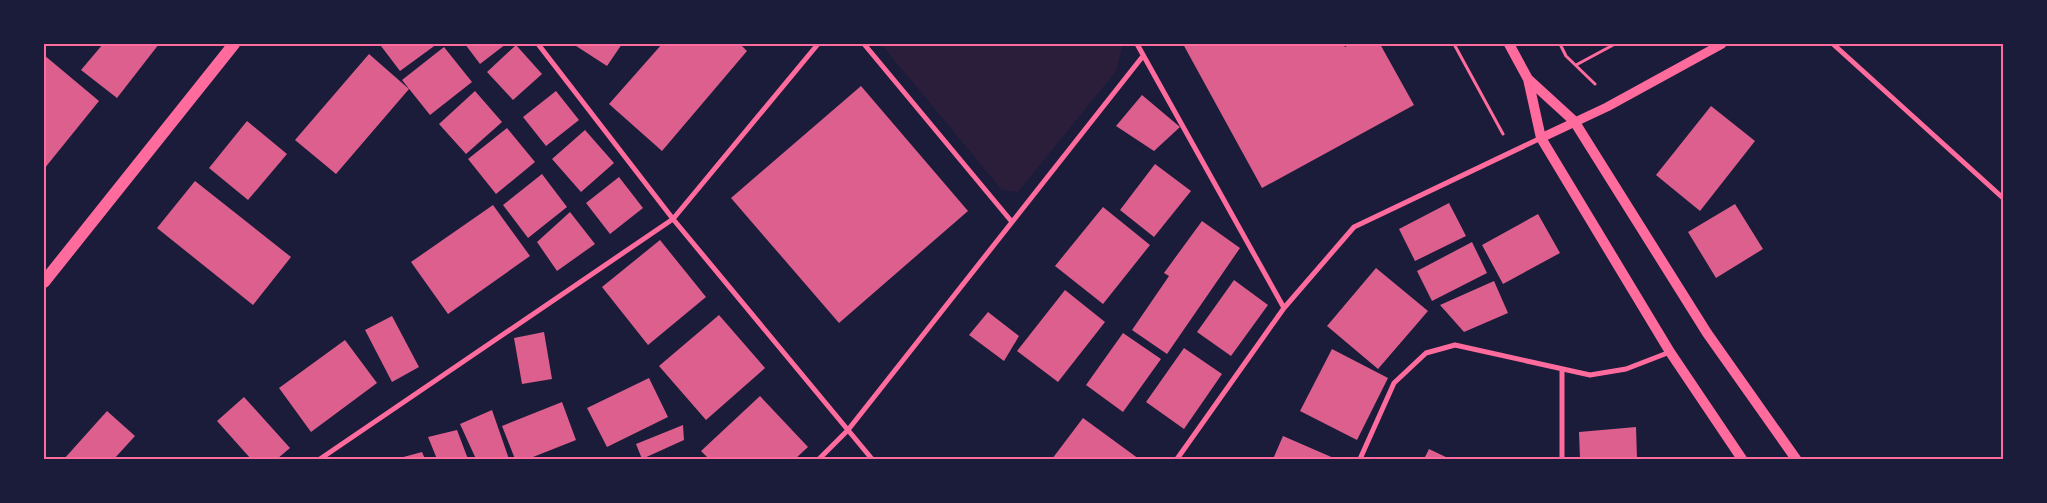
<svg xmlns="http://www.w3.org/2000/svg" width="2047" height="503" viewBox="0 0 2047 503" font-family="'Fira Sans Condensed',sans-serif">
	<rect width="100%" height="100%" fill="#1b1b3a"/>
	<path fill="#2a1e3b" d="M881,44H1121L1122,46L1117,70L1018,192L1002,190Z"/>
	<path fill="#dd5f8e" d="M103,44H159L117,98L81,70Z
		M384,44H437L400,71L381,46Z
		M465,44H506L480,64Z
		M573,44H622L607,66Z
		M662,44H740L747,51L662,151L609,104Z
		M1183,44H1343L1345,47L1350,44H1380L1414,105L1262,188Z
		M516,45L542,74L513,100L487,72Z
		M444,47L472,82L430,115L402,80Z
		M369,54L409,89L336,174L295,140Z
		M44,55L99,101L44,169Z
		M861,86L968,211L839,323L731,198Z
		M475,91L502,122L466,154L439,124Z
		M556,91L579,120L546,146L523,117Z
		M1142,95L1180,127L1154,151L1116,126Z
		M1711,106L1755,141L1700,211L1656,175Z
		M247,121L287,154L248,200L209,168Z
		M507,128L535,162L496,194L468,159Z
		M585,130L614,163L581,192L552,159Z
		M1155,164L1191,191L1154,237L1120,210Z
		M542,174L567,207L528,238L503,205Z
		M619,177L643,208L610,234L586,203Z
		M195,181L291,257L253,305L157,228Z
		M1449,203L1466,236L1415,261L1399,229Z
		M1735,204L1763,249L1716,278L1688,232Z
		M493,205L530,256L448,314L411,262Z
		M1103,207L1150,245L1103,304L1055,266Z
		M570,212L595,244L557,271L537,242Z
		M1538,214L1560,253L1503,284L1482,245Z
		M1202,221L1240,248L1167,354L1132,330L1169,276L1164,273Z
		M660,240L706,297L648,345L602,287Z
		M1472,242L1487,273L1432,301L1417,271Z
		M1376,268L1428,311L1378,369L1327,326Z
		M1234,280L1268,305L1231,356L1197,332Z
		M1494,281L1508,313L1464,332L1440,305Z
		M1065,290L1105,322L1058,382L1017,351Z
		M988,312L1019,336L1004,361L969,335Z
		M719,315L765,368L706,420L659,366Z
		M392,316L419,367L392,382L365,330Z
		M544,332L552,379L522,384L514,338Z
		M1123,333L1161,359L1123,412L1086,385Z
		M345,340L377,383L311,432L279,388Z
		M1184,348L1222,374L1184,429L1146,402Z
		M1332,349L1388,378L1357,440L1300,411Z
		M649,378L668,417L607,447L587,408Z
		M760,396L808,447L795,459H709L701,451Z
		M244,397L290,448L277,459H251L217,421Z
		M562,402L576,440L528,459H515L502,426Z
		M492,410L509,459H476L460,424Z
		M107,411L135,436L114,459H64Z
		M1083,418L1139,459H1052Z
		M683,425L684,440L642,459L636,444Z
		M1636,427L1637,459H1580L1579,432Z
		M457,430L468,459H437L428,437Z
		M1283,436L1336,459H1273Z
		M1429,449L1450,459H1424Z
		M422,452L425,459H396Z"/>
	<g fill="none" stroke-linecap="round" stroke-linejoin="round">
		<path stroke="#ff6b9d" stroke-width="3" d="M1454,44L1503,134
			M1560,44L1566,56L1595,84
			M1576,65L1615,44"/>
		<path stroke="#ff6b9d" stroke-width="5" d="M538,44L673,219L872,459
			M864,44L1012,222
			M1137,44L1284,308
			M1833,44L2003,198
			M320,459L673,219L818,44
			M819,459L848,430L1143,56
			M1177,459L1284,308L1354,227L1541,138
			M1360,459L1394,383L1426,353L1455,345L1590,375L1626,369L1670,352
			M1562,459V369"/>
		<path stroke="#ff6b9d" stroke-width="9" d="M1541,138L1607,107L1722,44"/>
		<path stroke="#ff6b9d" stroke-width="10" d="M1509,44L1528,79L1541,138L1670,352L1742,459
			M1528,79L1574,121L1707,333L1796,459"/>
		<path stroke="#ff6b9d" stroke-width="12" d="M44,282L234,44"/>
	</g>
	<rect width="2047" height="503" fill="none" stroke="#1b1b3a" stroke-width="90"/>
	<rect x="45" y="45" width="1957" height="413" fill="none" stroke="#ff6b9d" stroke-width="2"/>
</svg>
